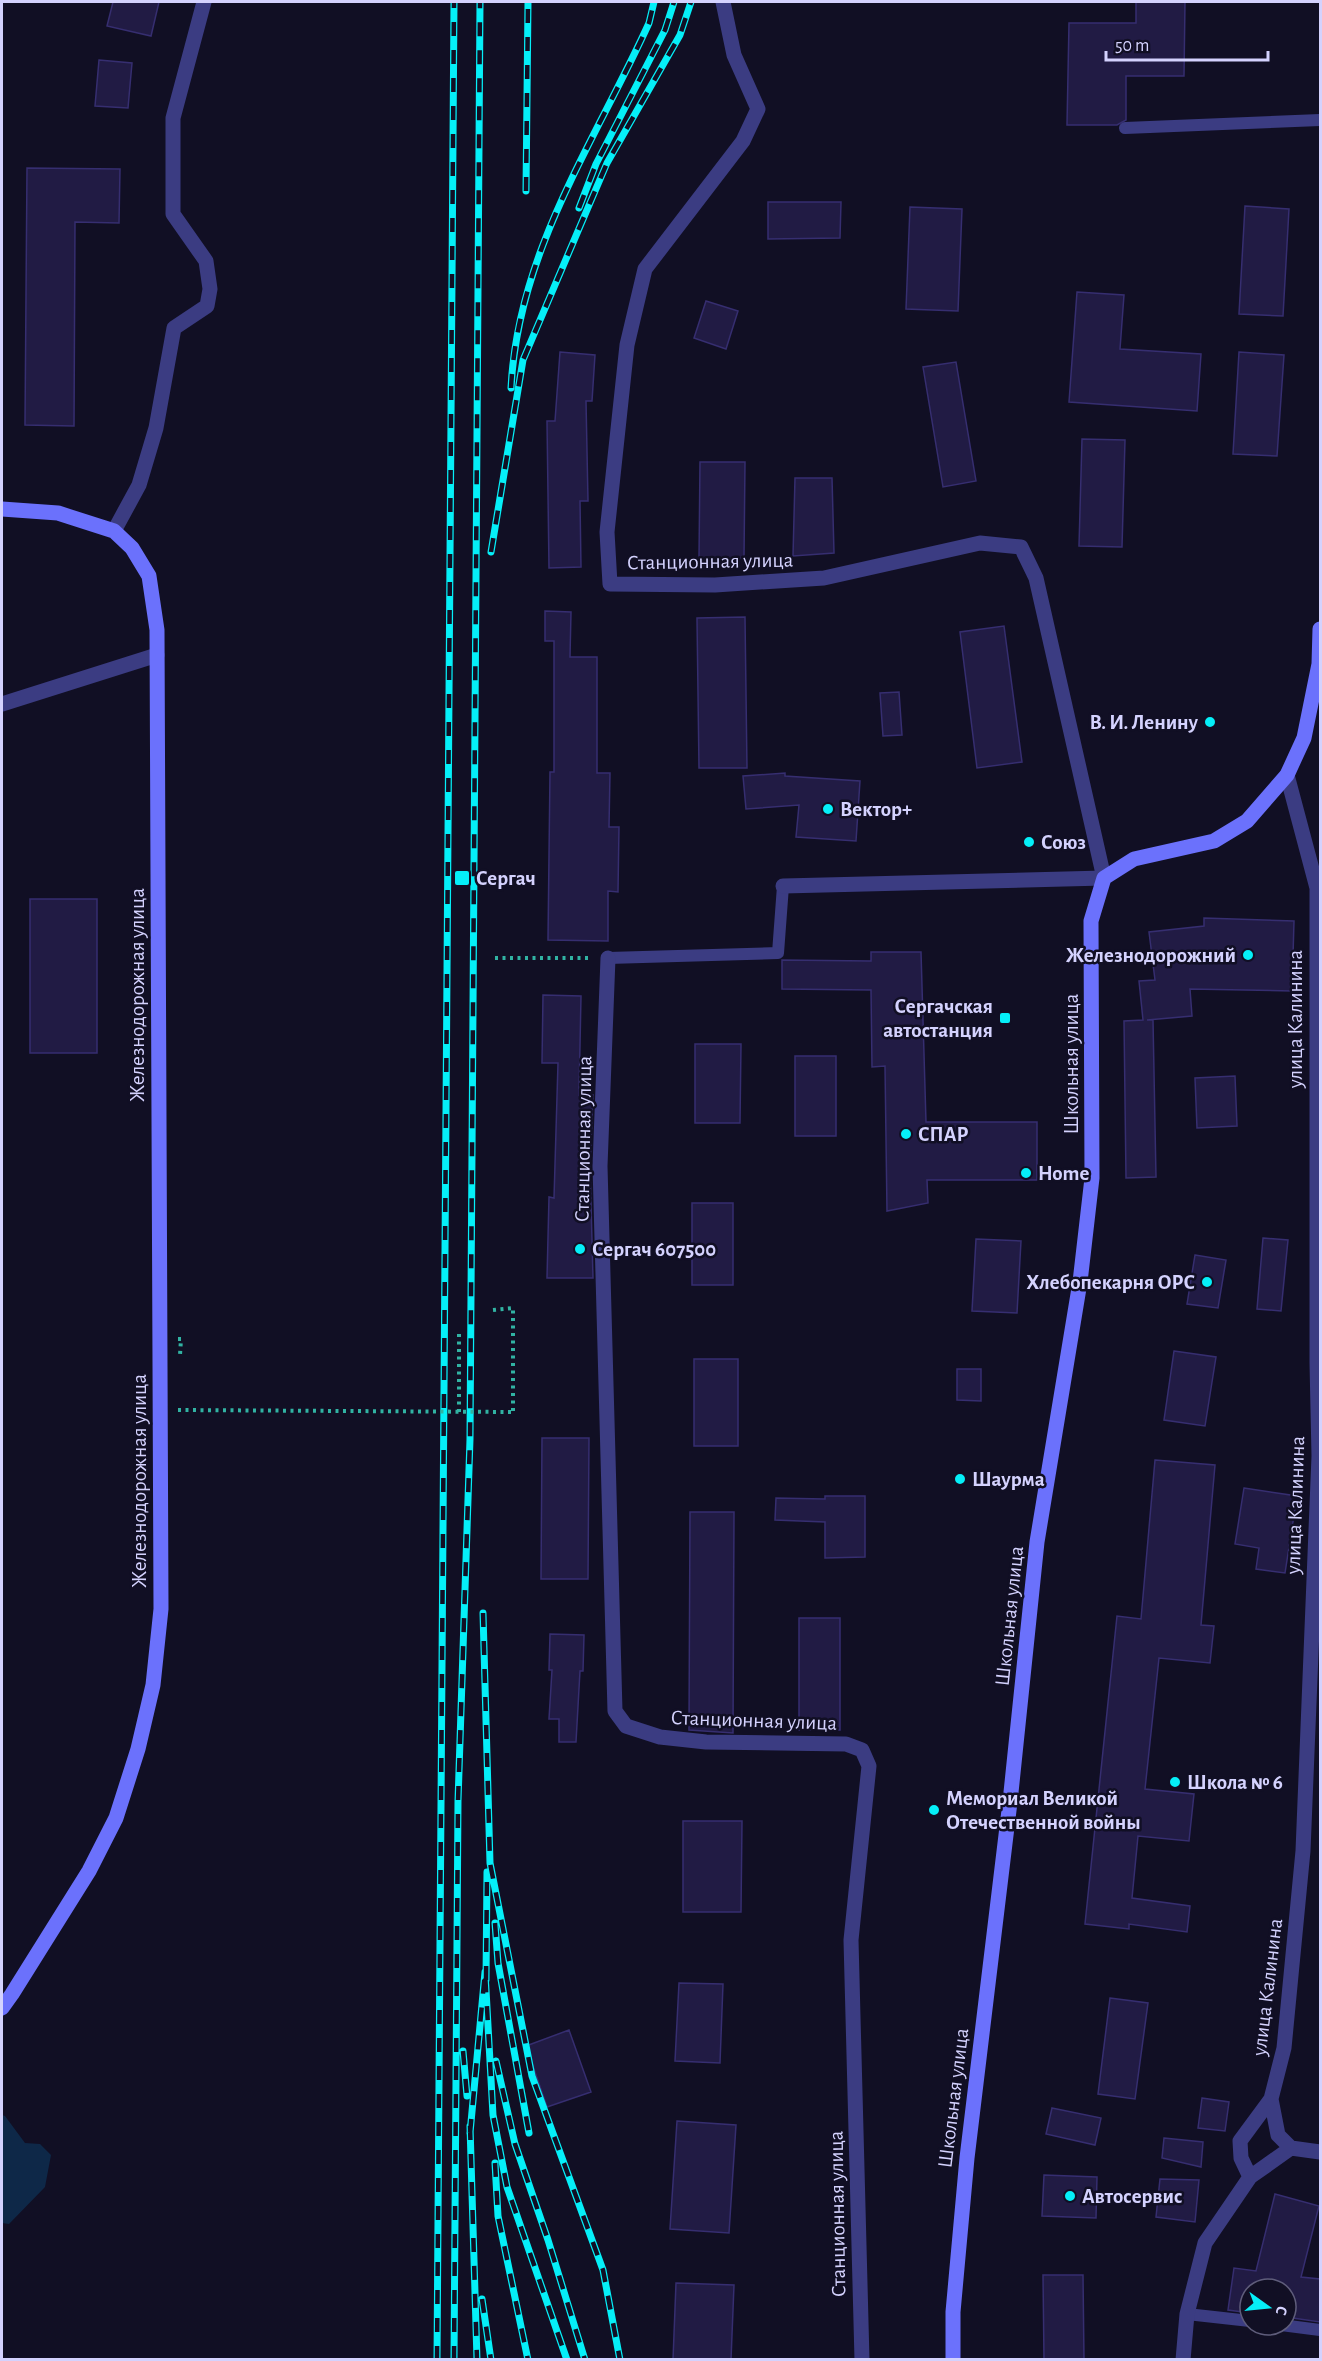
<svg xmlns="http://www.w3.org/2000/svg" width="1322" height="2361" viewBox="0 0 1322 2361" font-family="'Alegreya Sans',sans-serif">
	<rect width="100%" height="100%" fill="#110f24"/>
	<path fill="#0e2848" d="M2,2115L5,2116L25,2143L40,2144L51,2155L45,2187L9,2224L2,2223Z"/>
	<path fill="#211b44" stroke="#362e70" stroke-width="1.5" d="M113,2H159L151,36L107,26Z
		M1136,2H1185L1184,76H1126V120L1117,125H1067L1069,23H1136Z
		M99,60L132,63L128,108L95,106Z
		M27,168L120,169L119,223L75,222L74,426L25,425Z
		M768,202H841L840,238L768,239Z
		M1245,206L1289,209L1283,316L1239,314Z
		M910,207L962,209L958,311L906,309Z
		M1077,292L1124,295L1120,349L1201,354L1197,411L1069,402Z
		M706,301L738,311L726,349L694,338Z
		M560,352L595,355L592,401H586L588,501H580L581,567L549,568L547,421H555Z
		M1239,352L1284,355L1277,456L1233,454Z
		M956,362L976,481L943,487L923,367Z
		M1082,439L1125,440L1122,547L1079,546Z
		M700,462H745L744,558H699Z
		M795,478H832L834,553L793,556Z
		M545,611L571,612L570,657H597V773H610L609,827H619L618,892L608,891V941L548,940L550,772H554V641H545Z
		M745,617L747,768H699L697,618Z
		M1004,626L1022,762L977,768L960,632Z
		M899,692L902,735L883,736L880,693Z
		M785,773V776L860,781L856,841L796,837L799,805L746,809L743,776Z
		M30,899H97V1053H30Z
		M1204,918L1294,921L1292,991L1190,989L1192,1016L1147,1020H1153L1156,1177L1126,1178L1124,1021L1143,1020L1139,981L1155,980L1149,932L1204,926Z
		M871,952H921L926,1122H1037V1180H927L928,1203L887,1211L885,1066L872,1067L871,990L782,989V960L871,961Z
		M543,995L581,996L579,1095H593L590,1166L593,1278H547L549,1197L554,1198L558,1063H542Z
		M695,1044H741L740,1123H695Z
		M795,1056H836V1136H795Z
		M1235,1076L1237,1126L1197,1128L1195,1078Z
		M692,1203H733V1285H692Z
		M1263,1238L1288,1240L1281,1311L1257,1309Z
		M976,1239L1021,1241L1017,1313L972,1311Z
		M1195,1255L1226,1260L1218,1308L1187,1304Z
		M1174,1351L1216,1357L1205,1426L1164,1420Z
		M694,1359H738V1446H694Z
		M957,1369H981V1401L957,1400Z
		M542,1438H589L588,1579H541Z
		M1155,1460L1215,1465L1201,1625L1214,1626L1210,1663L1159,1658L1145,1789L1194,1794L1189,1841L1138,1836L1132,1898L1190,1906L1187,1932L1129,1924V1929L1085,1924L1117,1616L1141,1619Z
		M1244,1488L1297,1496L1285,1573L1256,1569L1259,1548L1235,1544Z
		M825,1496H865V1557L825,1558V1522L775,1520L776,1498L825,1499Z
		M690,1512H734L733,1733L689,1730Z
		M799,1618H840V1730H799Z
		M550,1634L584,1635L583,1671H580L576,1742H559V1719H549L552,1670H549Z
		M683,1821H742L741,1912H683Z
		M679,1983L723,1984L720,2063L675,2061Z
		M1110,1998L1148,2003L1135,2099L1098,2094Z
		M569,2030L591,2092L547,2107L526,2046Z
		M1202,2098L1229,2102L1225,2131L1198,2128Z
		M1052,2108L1101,2118L1095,2145L1046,2134Z
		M677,2121L736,2125L729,2233L670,2229Z
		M1164,2138L1203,2142L1201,2167L1162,2158Z
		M1044,2175L1097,2177L1096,2218L1042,2216Z
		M1160,2179L1199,2180L1195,2222L1156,2217Z
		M1275,2194L1319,2206L1301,2277L1320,2279V2322L1286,2317V2289H1250V2313L1228,2310L1234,2268L1256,2271Z
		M1043,2275H1083L1084,2360H1044Z
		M676,2283L734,2285L731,2360H673Z"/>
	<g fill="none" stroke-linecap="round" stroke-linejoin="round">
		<path stroke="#31b3a3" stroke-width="4" stroke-dasharray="3 4.5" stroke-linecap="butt" d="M495,958H590
			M493,1310L513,1308V1412
			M178,1339H181L180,1355
			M459,1412V1332"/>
		<path stroke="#3b3c82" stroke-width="12" d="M1125,128L1320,120
			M608,958L778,953L783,886
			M1187,2314L1250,2321
			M1281,2325L1320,2330"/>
		<path stroke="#3b3c82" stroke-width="15" d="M723,2L734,55L758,109L743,141L645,269L627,345L607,532L610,584L715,585L824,578L980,543L1021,547L1036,578L1104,878L783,886
			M114,531L139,485L156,428L174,328L207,306L210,289L206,261L173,214V118L204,2
			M2,704L157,655
			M608,958L600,1166L615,1711L626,1726L660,1737L706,1742L846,1744L862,1750L869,1766L851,1940L862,2360
			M1271,2099L1278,2135L1291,2148L1320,2152
			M1250,2177L1291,2148
			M1183,2360L1187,2314L1205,2243L1250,2177L1241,2158L1240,2141L1271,2099L1284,2048L1303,1851L1319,1456L1317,1363V888L1287,775"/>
		<path stroke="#6b71fc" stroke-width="15" d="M2,509L58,513L114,531L132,548L149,576L157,630L161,1609L153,1685L138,1749L116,1818L89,1871L12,1994L2,2008
			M953,2360V2312L967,2158L1010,1802L1037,1542L1080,1282L1092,1178L1091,921L1104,878L1134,859L1214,841L1247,821L1287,775L1304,738L1319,664L1320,629"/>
		<g stroke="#05eff8" stroke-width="7">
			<path id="rail" d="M526,191L528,2
				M579,208L596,164L665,30L674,2
				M511,388C518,251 594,144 649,23L654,2
				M491,552L523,360L607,163L680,35L691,2
				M483,1613L490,1863L532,2076L603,2270L620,2360
				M495,1923L498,1963L529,2133
				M486,1980L487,1872
				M463,2051L467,2096
				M496,2061L515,2144L548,2240L585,2360
				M470,2126L477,2360
				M470,2133L485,1972L493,2115L507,2187L567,2360
				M495,2163L498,2216L528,2360
				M482,2299L491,2360
				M437,2360L454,2
				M454,2360L458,1801L470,1439L480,2"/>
		</g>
		<use href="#rail" stroke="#110f24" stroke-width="4.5" stroke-dasharray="14" stroke-linecap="butt"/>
		<path stroke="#31b3a3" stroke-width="4" stroke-dasharray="3 4.5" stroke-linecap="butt" d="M178,1410L513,1412"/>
	</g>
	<g fill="#05eff8" stroke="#110f24" stroke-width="2">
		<circle cx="1210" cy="722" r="6"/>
		<circle cx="828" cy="809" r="6"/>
		<circle cx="1029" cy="842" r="6"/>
		<rect x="454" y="870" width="16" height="16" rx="3"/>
		<circle cx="1248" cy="955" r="6"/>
		<rect x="999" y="1012" width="12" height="12" rx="3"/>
		<circle cx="906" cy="1134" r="6"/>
		<circle cx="1026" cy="1173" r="6"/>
		<circle cx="580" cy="1249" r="6"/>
		<circle cx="1207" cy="1282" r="6"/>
		<circle cx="960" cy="1479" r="6"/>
		<circle cx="1175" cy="1782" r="6"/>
		<circle cx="934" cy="1810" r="6"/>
		<circle cx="1070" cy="2196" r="6"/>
	</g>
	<g text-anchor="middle" stroke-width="5" stroke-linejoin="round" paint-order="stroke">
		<g font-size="21" fill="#d4d2fe" stroke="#110f24">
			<text transform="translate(710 561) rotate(-1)" y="7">Станционная улица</text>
			<text transform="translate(137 995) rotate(-90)" y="7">Железнодорожная улица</text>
			<text transform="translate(1295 1019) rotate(-90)" y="7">улица Калинина</text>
			<text transform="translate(1071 1064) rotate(-90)" y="7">Школьная улица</text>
			<text transform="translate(583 1139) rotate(-89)" y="7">Станционная улица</text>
			<text transform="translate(139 1481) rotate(-90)" y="7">Железнодорожная улица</text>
			<text transform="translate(1295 1505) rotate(-88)" y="7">улица Калинина</text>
			<text transform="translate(1009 1616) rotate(-84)" y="7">Школьная улица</text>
			<text transform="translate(754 1720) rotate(2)" y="7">Станционная улица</text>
			<text transform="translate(1267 1987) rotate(-83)" y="7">улица Калинина</text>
			<text transform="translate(953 2098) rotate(-83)" y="7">Школьная улица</text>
			<text transform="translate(837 2214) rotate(-91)" y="7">Станционная улица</text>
		</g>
		<g font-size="21" font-weight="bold" fill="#d4d2fe" stroke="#110f24" text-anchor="start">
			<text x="1198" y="729" text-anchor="end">В. И. Ленину</text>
			<text x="840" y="816">Вектор+</text>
			<text x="1041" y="849">Союз</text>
			<text x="476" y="885">Сергач</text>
			<text x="1236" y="962" text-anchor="end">Железнодорожний</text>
			<text x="993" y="1013" text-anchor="end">Сергачская<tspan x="993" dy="24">автостанция</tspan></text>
			<text x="918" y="1141">СПАР</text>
			<text x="1038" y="1180">Home</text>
			<text x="592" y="1256">Сергач 607500</text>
			<text x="1195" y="1289" text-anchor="end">Хлебопекарня ОРС</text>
			<text x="972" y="1486">Шаурма</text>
			<text x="1187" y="1789">Школа № 6</text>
			<text x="946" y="1805">Мемориал Великой<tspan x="946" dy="24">Отечественной войны</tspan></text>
			<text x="1082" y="2203">Автосервис</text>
		</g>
	</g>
	<rect width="1322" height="2361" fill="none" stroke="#d4d2fe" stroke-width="6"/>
	<g transform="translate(1268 2307) rotate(105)"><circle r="28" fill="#110f24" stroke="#5f5d7b" stroke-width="1.5"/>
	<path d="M0-4.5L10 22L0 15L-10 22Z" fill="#05eff8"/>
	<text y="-9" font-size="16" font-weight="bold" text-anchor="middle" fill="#d4d2fe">С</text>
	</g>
	<path d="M1106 51v9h162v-9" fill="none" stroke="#d4d2fe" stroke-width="3"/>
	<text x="1115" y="51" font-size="18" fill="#d4d2fe" stroke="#110f24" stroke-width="4.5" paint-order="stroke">50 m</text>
</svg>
